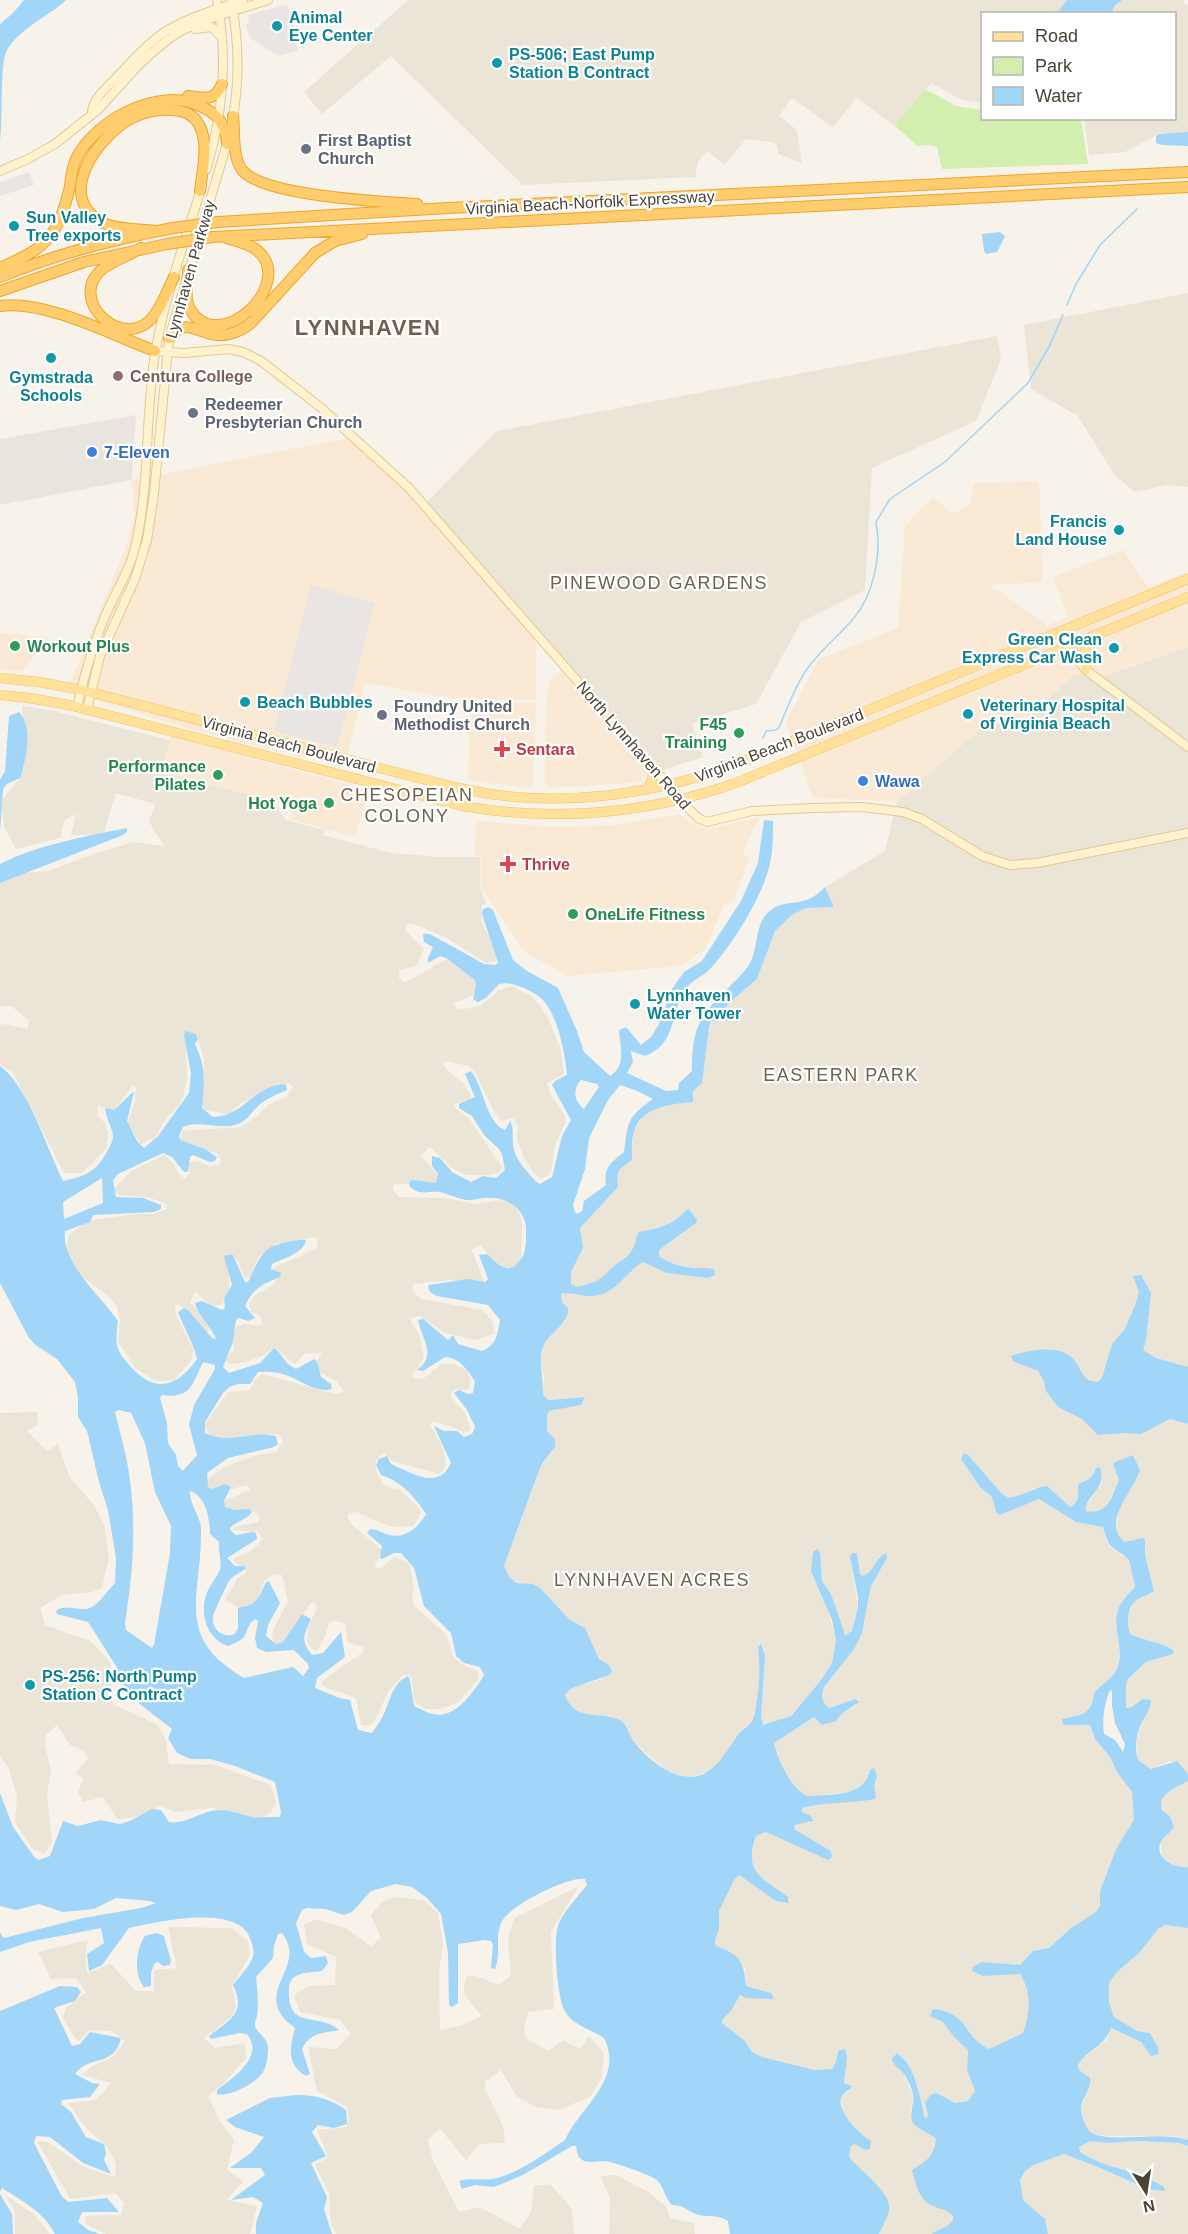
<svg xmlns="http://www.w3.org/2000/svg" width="1188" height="2234" viewBox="0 0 1188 2234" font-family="Arial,sans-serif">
	<rect width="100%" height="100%" fill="#f7f3ea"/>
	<path fill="#ebe5d7" d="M408,0H1184V3L1188,7V134L1160,133L1125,152L1089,155L1084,119L1174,118V14H982V103L962,100L931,83L897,128L857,98L833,127L792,98L779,116L797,130L802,163L778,154L777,146L771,142L746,139L724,165L707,151L698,162L695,177L523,185L391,56L322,114L304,92Z
		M1188,293V487L1168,485L1135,492L1115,476L1078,416L1031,389L1024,325Z
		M997,336L1001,359L976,421L872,468L865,590L801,622L756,704L692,724L703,757L663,770L426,503L497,431Z
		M1188,647V1774L1171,1761L1151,1769L1138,1760L1136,1742L1142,1723L1151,1706L1142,1699L1132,1707L1126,1708V1685L1128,1679L1146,1662L1173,1654V1650L1168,1647L1140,1639L1130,1634L1126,1621L1133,1604L1138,1598L1151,1594L1154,1590L1145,1555V1539L1142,1538L1125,1542L1120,1539L1116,1531L1119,1509L1140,1470L1133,1455L1115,1462L1113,1465L1119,1480L1106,1507L1101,1512L1095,1513L1086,1511V1506L1102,1483L1094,1474L1089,1480L1074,1505L1070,1507L1034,1488L1018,1497L1009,1499L1002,1494L980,1487L992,1497L996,1512L1000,1515L1039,1499L1076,1522L1103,1527L1106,1541L1110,1547L1129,1560L1135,1588L1126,1597L1116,1625L1120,1647L1118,1666L1109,1681L1098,1688L1093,1706L1087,1712L1062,1719L1063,1725H1090L1095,1739L1110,1757L1117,1772L1132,1792L1134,1820L1116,1849L1100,1891V1906L1096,1912L1071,1928L1049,1948L1033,1951L1020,1965L982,1962L1005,1974H1020L1025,1982L1029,2002L1028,2019L1023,2033L989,2049L982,2046L960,2020L930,2016L943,2022L954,2037L968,2050L967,2070L975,2091L968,2101L955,2103L938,2093L925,2103L928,2117L925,2120L917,2084L903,2057L897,2053L894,2055L893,2063L903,2073L913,2096L910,2113L915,2126L929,2132L936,2139L935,2151L931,2158L912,2170L931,2205L948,2211L953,2216V2220L947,2226L930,2234H879L889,2211L849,2157L851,2146L855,2144L865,2149L862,2136L844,2114L841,2101L842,2096L851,2089L844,2083L847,2058L838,2051L836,2062L832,2069L821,2071L762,2057L752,2052L744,2040L722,2023V2020L731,2011L740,1995L771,1993L746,1986L745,1968L741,1962L731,1951L716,1946L715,1941L719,1929V1911L734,1880L739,1875L776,1901L790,1902V1900L758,1874L752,1865L751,1859L756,1836L766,1832L828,1859L830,1851L794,1829V1825L800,1823H810V1816L802,1812V1808L828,1802L862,1801L874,1786L870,1771L868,1780L861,1787L850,1792L807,1796L802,1794L786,1773L776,1752L774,1743L814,1717L841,1714L857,1705L854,1699L829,1708L823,1703L821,1695L824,1687L862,1633L871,1586L887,1558L880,1556L870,1573L863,1576L860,1574L857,1553H852L850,1557L858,1607L852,1631L844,1635L831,1594L822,1581L819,1553L813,1552L836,1641L832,1663L822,1679L790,1716L763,1726L761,1716L765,1656L758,1647L761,1681L753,1720L738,1734L728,1752L709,1771L689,1778L667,1771L644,1751L631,1738L626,1725L620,1720L581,1713L568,1703L565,1695L570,1689L602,1679L599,1659L585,1628L570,1620L540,1588L533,1584L516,1583L509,1576L504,1566L538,1473L543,1462L555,1447V1439L547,1431V1415L549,1411L581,1405L585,1397L549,1400L543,1395L544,1378L541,1362L543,1348L553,1332L565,1321L568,1308L562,1302L561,1294L570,1292L591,1296L622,1281L633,1268L643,1261L667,1273L713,1277L714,1269L711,1268L694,1269L665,1261L659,1256V1250L685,1232L689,1226L685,1210L679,1218L666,1225L639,1232L634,1248L627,1256L614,1265L606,1276L596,1282L577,1287L571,1284V1272L583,1248L580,1228L618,1187L617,1173L633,1141L634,1130L643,1116L653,1109L673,1103L693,1102V1091L711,1021H729L727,1005L757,979L775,931L793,913L806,908L834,907L825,887L885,851L897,801L992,719L1013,731L1075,673L1107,675Z
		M22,706L54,711L172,741L164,772L273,801L286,820L324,830L323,835L391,853L438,857H480V888L486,903L482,906L481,921L498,952L497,961L486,963L447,938L411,923L406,925V931L424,949L416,966L399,970V978L404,982L412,979L446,959L474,975L480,985L478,990L469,997L454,1003L456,1008L464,1009L480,1006L498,991L512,986L531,996L541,1007L549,1020L560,1047L564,1074L547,1083L552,1097L564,1114L566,1122L555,1144L551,1174L541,1179L532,1171L523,1156L517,1139L518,1125L513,1118L501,1121L495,1114L475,1072L468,1066L445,1061L444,1065L446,1069L464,1084L471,1096L470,1100L454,1104L455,1108L468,1117L502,1167L500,1172L491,1175H465L452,1168L430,1147L421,1155L440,1178L439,1182L430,1185L397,1184L393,1185V1190L399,1197L446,1198L476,1204L498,1200L512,1203L520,1214L522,1223L521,1262L515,1268L506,1270L490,1257L481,1245L472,1250L484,1281L478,1287L452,1280L415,1284L412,1288L414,1292L421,1299L482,1310L492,1320L494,1329L493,1334L475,1340L445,1333L420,1316L412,1318L411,1322L419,1334L424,1358L412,1376L415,1379L424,1378L442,1364H453L466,1370L470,1378V1387L467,1390L454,1389L450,1396L465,1413L471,1430L463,1433L451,1426L433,1422L430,1425L442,1445L446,1463L445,1468L439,1474L392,1461L384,1452L376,1460V1470L382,1483L390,1488L399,1489L419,1508L421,1513L413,1526L395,1527L378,1522L357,1512L349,1513L347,1517L352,1525L380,1548L382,1552L375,1564L376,1568H381L394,1557L407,1562L410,1566L414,1588L412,1597L414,1606L446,1634L453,1656L461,1664L478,1671V1680L457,1703L439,1709H425L414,1701L412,1679L409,1675H405L401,1677L389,1690L374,1722L370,1725H361L356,1698L322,1686L321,1682L363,1652V1647L347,1642L346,1624L337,1621L329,1622L326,1634L317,1651L312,1649L307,1642L308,1628L317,1608L316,1604L312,1602L304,1612L298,1624L280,1646H276L272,1639L273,1630L288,1601L282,1575L274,1574L264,1582L255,1606L242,1609L225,1600L238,1578L246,1573L245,1569L234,1562V1558L251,1551L263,1540L258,1532L232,1530L235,1527L258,1522L260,1518L254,1511L233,1514L219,1503L250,1490L247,1485L212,1494L204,1490L205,1481L225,1467L253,1456L276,1452L283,1441L282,1437L277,1434L212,1439L204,1425L228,1392L250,1390L254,1380L262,1374L336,1394L344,1391L336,1381L313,1369L322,1353L304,1354L295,1364L274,1347L264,1355L247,1362L229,1364L225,1360L234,1349L232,1335L237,1326L246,1324L259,1326L263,1324L260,1316L251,1312L249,1303L254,1296L274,1284L276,1280L273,1268L316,1249L318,1245L315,1237L276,1244L258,1257L250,1277L245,1278L238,1261L231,1255L227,1261L230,1287L222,1305L212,1306L195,1292L190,1302L210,1324L208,1333L180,1305H175V1313L193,1349L192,1359L174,1381H156L135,1368L118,1341L120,1320L117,1306L108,1296L81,1276L73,1265L67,1249L69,1235L87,1221L135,1214H154L166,1209L167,1204L150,1198L119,1195L115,1192V1188L131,1171L164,1155L174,1164L178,1173L185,1179L190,1173L186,1163L198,1161L210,1167L219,1165L221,1161L217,1153L179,1143L182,1131L240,1127L256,1117L269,1104L286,1097L293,1087L288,1083L276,1086L240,1104L228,1114L205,1110L200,1102L204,1085V1060L197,1034H185L187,1078L183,1097L179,1105L166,1118L155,1138L141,1144L127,1123L135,1102L136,1088L133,1085L113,1111L98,1105L97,1116L105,1123L108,1133L107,1147L104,1151L82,1173H64L13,1073L0,1064V1025L6,1024L27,1029L29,1020L11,1006H0V880L8,874L49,871L88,856L133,842L164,846L149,822L155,804L116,793L103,835H71L76,814L65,820L60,838L16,849L4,827L1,801L19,779L25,734Z
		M37,1412L38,1425L27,1431L47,1451L58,1444L70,1478L94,1505L104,1525L109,1557L102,1588L92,1592L62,1595L40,1608L45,1625L90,1641L109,1660L115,1682L106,1690L113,1704L158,1725L166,1740L169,1764L215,1765L271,1785L276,1802L271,1813L260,1820L213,1808L175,1812L160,1806L143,1815L118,1820L103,1797L83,1802L78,1793L83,1779L75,1773L88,1759L83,1750L70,1745L57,1725L46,1735L45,1745L51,1771L47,1795L52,1842L44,1854L33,1849L15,1823L17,1796L9,1769L0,1755V1413Z
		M1188,1781V1867L1181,1869L1170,1863L1162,1856L1161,1842L1174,1827L1170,1816L1160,1806L1165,1793Z
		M579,1886L551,1932L554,2009L528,2012L524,2031L526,2038L548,2051L563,2040L580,2049L589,2036L604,2053L602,2077L591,2096L559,2110L536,2107L517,2097L501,2070L485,2082V2089L503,2126L505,2143L479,2144L466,2160L440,2129L428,2139L432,2158L459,2212L480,2207L520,2229L531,2212L534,2186L550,2184L572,2209L574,2234H336L331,2224L329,2194L315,2165L328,2157L317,2130L346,2127L349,2118L347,2107L317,2091L308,2047L336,2049L351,2034L340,2020L300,2012L294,1995L309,1986L335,1985L336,1957L307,1944L304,1925L316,1919L346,1928L371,1946L381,1938L371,1915L382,1902L394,1897L423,1900L438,1913L443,1944L439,1973L440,2030L459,2026L482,2016L463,1994L466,1977L473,1975L499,1985L511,1975L508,1939L514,1918Z
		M1165,1925L1188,1928V2140L1176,2136H1106L1091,2133L1087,2130L1081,2108L1091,2085L1079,2070L1078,2065L1083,2058L1107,2040L1110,2028L1141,2042L1151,2056L1150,2033L1137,2031L1114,2017L1109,2002V1983L1117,1972L1140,1952L1158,1929Z
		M168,1927L231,1928L248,1940L250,1955L232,1986L236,2008L231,2017L204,2038L215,2048L245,2043L246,2058L225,2082L208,2096L220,2121L234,2140L227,2170L243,2181L227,2200L257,2206L250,2234H106L85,2224L86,2216L121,2215L124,2203L115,2193L70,2199L37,2141L48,2142L82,2166L115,2177L116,2164L108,2148L85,2127L68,2103L96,2100L111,2083L82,2075L92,2066L113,2057L125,2041L111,2031L90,2030L78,2042L63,2018L66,2008L86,1992L76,1978L51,1979L38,1952L88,1940L85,1960L87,1973L111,1964L136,1991H154V1970L177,1968Z
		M1090,2141L1107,2143L1137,2141L1180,2143L1188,2146V2234H1048L1045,2219L1023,2200L1020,2190V2180L1025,2171L1034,2165L1064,2154L1103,2169L1153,2180L1090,2159L1080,2152L1079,2147Z
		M617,2175L648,2192L666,2206L670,2218L694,2223L695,2234H609L610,2198L600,2176Z
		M5,2195L35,2215L50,2234H15V2212Z"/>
	<path fill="#fae9d4" d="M348,438L396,481L536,637V700L451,698L365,683L344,767L190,729L67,691L127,544L134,516L132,480Z
		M1039,481L1043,582L990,585L1048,625L1068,617L1053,577L1123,550L1148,587L1188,572V647L1107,675L1075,674L1013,732L992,719L897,801L813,798L786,722L819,659L898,628L905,526L933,497L953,514L970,504L974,483Z
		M0,633L50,637L22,671L0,670Z
		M561,670L647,772L641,782L548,788L545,780L546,701L550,681Z
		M470,702L536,703L533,785L528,788L468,780Z
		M171,736L368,790L355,837L290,819L293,807L161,771Z
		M679,814L697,826L709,829L759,817L743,852L749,858L734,900L724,904L705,949L680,966L568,976L525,952L481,887V857L475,855L476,821L551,827L613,825Z"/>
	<path fill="#e9e4de" d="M136,415L132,480L0,505V439Z"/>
	<path fill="#d3efaf" d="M925,89L956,106L982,110V118L1081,119L1088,164L942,169L937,147L930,145L918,146L895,126Z"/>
	<path fill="#e8e5e2" d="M287,4L297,34L294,38L298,50L279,56L250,38L246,25L249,23L248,15Z
		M29,172L34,185L0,196V182Z
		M311,585L375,603L337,747L274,731Z"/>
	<path fill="#a1d6f9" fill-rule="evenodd" d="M24,0H66C48,17 18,29 6,52C0,66 3,120 0,141V24L13,13Z
		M1067,0H1122L1114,6L1112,13H1057Z
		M1188,132V146L1162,145L1156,143V136L1159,134Z
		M1000,232L1005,236L997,252L986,254L984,251L982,234Z
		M19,712C34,729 26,758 20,778L7,784L3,789L0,831V780L5,771L9,716Z
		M764,820L773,821C773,838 773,855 768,871C759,902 732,945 710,969C703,977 691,980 686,989C669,1013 678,1043 645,1056L631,1051L633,1062L627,1073L666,1091L678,1090L679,1083L692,1071C692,1030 698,1017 727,989C734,982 743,974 749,965C759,949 754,921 771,910C788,897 804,910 825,887L834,907L806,908L793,914L775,931L757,979L727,1005L726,1010L731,1013L732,1018L729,1021H711L709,1027L702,1083L693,1091V1102C671,1104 640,1107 634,1132C631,1141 632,1151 632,1160C618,1170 616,1170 618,1187L580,1228L583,1248L571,1272V1284L577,1287C600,1281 598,1281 614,1266C620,1260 628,1258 632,1250C636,1244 635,1238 639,1232C652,1229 667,1227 678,1218C682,1215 684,1211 689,1209L697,1220L696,1223L659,1250V1256C668,1263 682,1267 693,1268C700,1269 707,1267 714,1269L715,1275L708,1278L667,1273L643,1262C626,1272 616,1294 593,1296C582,1297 573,1291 561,1294L562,1302L568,1308C569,1324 549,1332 543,1347C538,1360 544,1380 543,1395L549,1400L585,1397L581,1405L549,1411L547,1415V1431L555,1439V1447L543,1462L538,1473L504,1566L509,1576L516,1583L533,1584L540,1588L570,1620L585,1628L599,1659L609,1665L612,1671L609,1675L570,1689L565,1695C575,1722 599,1711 620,1720C627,1724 628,1732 632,1739C640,1750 656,1766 670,1772C705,1788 720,1762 737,1736C741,1730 750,1726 753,1719C755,1716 755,1710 756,1706C760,1685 760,1668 758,1647L761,1644L765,1656L761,1716L763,1725L791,1716L822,1679L832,1663L836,1641L832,1620L811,1571L813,1552L817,1549L820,1553L822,1581L831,1594L845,1635L852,1631L858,1607V1597L850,1557L852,1553H857L860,1574L863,1576C875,1571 875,1558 886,1553L887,1558L871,1586L862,1633L854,1649L824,1687C821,1696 821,1701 829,1708L855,1699L859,1702L841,1714L836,1721L822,1725L814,1717L774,1743C777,1759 792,1789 807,1796C829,1794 865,1798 870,1770L874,1768L877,1776L874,1786L876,1797L875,1799C850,1804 828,1801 802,1808V1812L811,1816L813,1821L795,1825L794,1829L831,1851L832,1857L828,1860L766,1832L756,1836C743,1873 762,1877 788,1897L789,1903L776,1901L739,1875L734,1880L719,1911V1929L715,1941L716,1946C740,1954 744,1962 746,1986L771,1993L774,1999L746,1998L740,1995L731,2011L722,2020V2023L744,2040L752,2052L762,2057L815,2070L832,2069L836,2062L838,2051L845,2049L847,2058L844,2083L852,2086C849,2091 845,2091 842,2096C834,2109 861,2136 871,2141L870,2149L865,2150L855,2144L851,2146L849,2157C860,2171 893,2193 889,2211C887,2219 882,2227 879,2234H730L728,2221C715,2214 712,2218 699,2215C687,2212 688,2206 672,2205C664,2197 664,2184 654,2178C647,2174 611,2161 604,2161C597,2161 586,2164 581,2159C577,2156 577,2151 576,2146H572L523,2175L494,2187L475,2185L462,2189L459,2181C470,2177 482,2181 493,2179C519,2173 543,2155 565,2140C579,2108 625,2079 604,2038C593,2030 574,2026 566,2013C557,2001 553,1941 558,1926C561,1915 579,1895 587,1885L585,1879C568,1876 508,1906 501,1923C495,1937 501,1955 495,1969L491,1968L493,1945L491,1941L485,1940L458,1944V2003L452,2007L449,2005L448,1953L441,1914L427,1898L412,1887L396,1884L371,1891L352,1912L344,1915L325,1909L307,1908L302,1910L296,1923L304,1952L311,1958L326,1956L328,1963L322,1971C309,1973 290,1971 289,1988C287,2032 317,2011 339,2030C323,2033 309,2033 302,2049L310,2074L306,2076C286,2064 290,2047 295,2028C289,2023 282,2018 279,2011C266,1983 305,1964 282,1933L278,1934L274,1946L273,1958L256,1977C257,1989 259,2003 257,2015C257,2018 255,2020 255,2024C254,2032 267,2036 268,2047C268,2053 267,2065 264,2070C259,2082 229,2098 217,2094V2090C233,2078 265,2057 247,2034L240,2033L211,2039L209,2036C229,2020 247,2013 233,1985C239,1977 248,1968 252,1959C255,1952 253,1947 251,1941C241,1902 157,1922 129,1928L102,1965L89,1971L87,1954L104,1943L101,1928L29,1942L0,1952V1933L4,1938L83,1918L141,1908L156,1903L150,1901L116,1898L94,1909L63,1912L39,1904L16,1910L0,1906V1793L13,1827L35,1858L39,1860L50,1856L63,1821L78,1826L101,1820L119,1824L130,1821L152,1809L161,1810L169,1822C186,1825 202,1810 219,1810C231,1810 241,1814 252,1817C258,1819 271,1816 280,1817L281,1812L275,1782L235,1766L210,1759H191L177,1753L168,1738L172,1729L127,1694L118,1669L88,1622L57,1614L56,1611C66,1603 78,1612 90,1608C99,1604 108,1590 115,1583L116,1558L108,1510L99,1482L87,1431L78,1417V1397L75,1382L57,1359L37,1346L29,1338L0,1283V1066C28,1086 47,1149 63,1181C87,1176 97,1171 108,1150C110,1146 113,1141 113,1136C112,1127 106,1118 105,1108L114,1110L132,1093L134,1092L127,1121L137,1141L144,1148L158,1136L189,1093L191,1073L184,1036L185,1031L196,1034L198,1039L195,1044C207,1069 204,1082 202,1108L213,1117C245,1116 253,1085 286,1084L287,1090C278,1094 265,1099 258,1106C251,1113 248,1120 238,1124C220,1131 200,1119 183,1127L179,1136L180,1140L205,1149L217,1157L215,1161L210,1162L193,1155L190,1157L188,1172H184L172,1157L163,1153L118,1174L113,1180L116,1197L143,1198L161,1205V1209L154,1212L93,1215L90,1222L65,1231C61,1263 101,1296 118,1321C117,1329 116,1338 117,1345C119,1355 126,1361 132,1368C157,1395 179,1385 197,1359C193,1342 184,1328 178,1312L184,1308L189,1311L212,1338L216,1339C211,1325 198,1317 195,1303L202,1301L222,1310L225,1308L224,1298L232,1285L224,1257L226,1255H233L245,1282H248C253,1272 259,1256 268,1249C275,1244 298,1239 306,1240C304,1253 284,1258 272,1264L271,1269L281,1273L280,1277C263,1284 253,1288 245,1306L255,1318L248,1321L239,1318L236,1320L233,1342L223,1367L229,1373L260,1363L274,1348C284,1355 283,1363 296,1369L314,1359L317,1361L321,1377L331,1384L332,1389C318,1393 304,1383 291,1377C281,1372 269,1371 258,1372L250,1384H238L229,1387L223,1393L205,1422V1433C223,1442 238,1436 257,1435C263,1434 270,1435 276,1436L278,1444L274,1447L228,1458L207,1473L208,1487L212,1489L225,1484L231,1487L224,1501L225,1507L235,1510L249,1509L252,1512C246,1521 236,1521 230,1528L231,1531L236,1535L252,1532L256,1533L257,1539L227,1558L235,1566H245V1569C240,1573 232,1576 229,1581C227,1584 213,1614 213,1617C211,1630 225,1639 235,1634L238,1628V1608C258,1604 258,1599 266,1582L269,1581L280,1603L268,1625L266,1636L276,1644L283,1642L302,1614L311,1619C304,1636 300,1639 312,1655L323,1653L341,1632L345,1657L317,1678L315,1688L339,1698L350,1700L358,1730L372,1733C376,1727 380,1722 383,1716C390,1702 392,1683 408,1676L410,1680L414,1706C420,1708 426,1713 432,1714C455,1720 474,1692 484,1675L480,1667L464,1663L456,1656L451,1633L424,1606L414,1568L401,1553H394L382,1559L380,1558L382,1546L367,1533L370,1529C377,1529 382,1533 389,1535C405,1539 419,1527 426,1514C415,1497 401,1481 381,1475L376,1465L379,1459L387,1456L391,1464C412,1473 438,1491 451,1463L434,1426L444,1431H457L464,1437L472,1434L475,1427L467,1410L454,1393L459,1390L468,1394L473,1393L475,1381C466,1369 460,1358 445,1357L423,1371L417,1370C438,1355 421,1338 418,1320L423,1319L448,1340L453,1335L458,1344L482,1351C497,1344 497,1336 500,1320L488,1305L437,1296L430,1292L428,1287L429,1285L468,1279L485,1282L488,1279L479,1255L487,1254C496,1262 506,1275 517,1264C526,1255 526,1247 526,1234C528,1210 508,1196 485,1198C479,1198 473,1201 467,1200C458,1199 449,1194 440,1192C428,1191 421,1196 410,1187L409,1182L413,1180L436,1183L438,1174L432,1166V1156L440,1158L452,1172L471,1182L483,1176L496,1178L505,1170L502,1154L499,1149L484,1135L472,1116L459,1108V1104L475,1097L465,1074L471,1071C484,1087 486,1123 505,1130L510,1121C515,1130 511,1140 514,1150C517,1162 529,1173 536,1182L540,1184L552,1177L562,1136L571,1120L552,1085L555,1081L567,1075C565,1053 558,1015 542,999C538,995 532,992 526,989C517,985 509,982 499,984L486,998L478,1002L473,999L476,985L475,980L446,958L440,956L428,963V958L433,947L424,942L423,934H430L484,964L496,965L498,962L482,914L483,909L488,907L493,910L513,960L527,971L558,988L577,1031L584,1052L610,1076C627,1065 620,1048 619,1030L626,1027L641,1045L651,1037L659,1024L672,989L684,972L702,961L741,901L758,863ZM581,1080L597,1084L599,1087L584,1109C574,1101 572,1090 581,1080ZM620,1085L635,1090L653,1099C627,1117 628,1122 624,1152C611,1163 603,1167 606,1185L584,1201L582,1211L577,1214L575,1212L573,1205L585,1169L589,1138L608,1100ZM102,1178L103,1203L64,1219L63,1202ZM203,1362L215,1365V1369L194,1405L189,1425L197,1455L183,1471L178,1466L176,1455L168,1443L167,1423L160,1398L162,1395C191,1399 192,1385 203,1362ZM119,1410L131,1413L145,1443L155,1492L171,1526L170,1553L154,1645L152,1648L126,1630L125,1623C132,1577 136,1537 131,1489C129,1464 121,1437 115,1412ZM190,1491C206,1496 210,1519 210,1534L219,1542C218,1551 222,1562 220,1570C216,1579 209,1586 206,1595C200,1615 207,1639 228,1646C254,1637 241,1630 255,1619L258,1621L255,1638L257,1648L266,1652L294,1650L308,1664L309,1668L303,1676L293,1667L244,1678C173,1637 202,1596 201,1530C201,1516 189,1504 190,1491Z
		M127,828V832L123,835L0,883V864C40,844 84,837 127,828Z
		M1141,1275L1151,1293L1146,1340L1143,1350L1156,1358L1188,1367V1424L1170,1419L1141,1434L1126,1433L1098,1435L1082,1419L1058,1407L1046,1391L1044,1381L1038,1371L1013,1361L1011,1356C1029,1350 1061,1343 1075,1361C1083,1372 1082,1381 1098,1382L1102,1378L1112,1344L1125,1329L1137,1300L1139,1292L1133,1276Z
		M964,1453L968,1455L1002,1494L1009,1498C1022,1496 1033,1488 1047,1486L1070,1507C1080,1503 1078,1493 1078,1484C1087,1481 1093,1478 1096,1468L1100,1467C1107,1492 1085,1494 1086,1511C1109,1515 1111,1497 1119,1480L1113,1465L1115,1462L1133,1455L1140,1470C1134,1490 1100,1524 1125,1542L1142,1538L1145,1539V1555L1154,1591C1149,1595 1146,1595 1140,1598C1127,1604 1126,1622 1130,1634C1144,1641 1161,1642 1173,1650V1654L1146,1662L1128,1679L1126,1685V1708L1132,1707L1142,1699L1151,1700C1151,1709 1146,1715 1142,1722C1136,1735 1134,1746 1138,1760L1151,1769L1177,1761L1188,1774V1781C1176,1788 1157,1793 1162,1810L1170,1816L1174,1827C1171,1832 1163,1837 1161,1842C1153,1858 1176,1869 1188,1867V1928L1165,1925L1158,1929L1140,1952L1117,1972L1109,1983V2002L1114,2017L1137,2031L1150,2033L1158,2048L1159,2054L1151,2056L1141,2042L1111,2028C1103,2049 1088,2048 1078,2065L1079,2070L1090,2078C1092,2090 1082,2097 1081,2108C1081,2114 1086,2130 1092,2133C1116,2144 1159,2130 1188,2140V2146L1180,2143L1137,2141L1107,2143L1090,2141L1079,2147L1080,2152C1105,2169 1139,2170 1164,2187L1165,2191L1147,2189L1103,2169L1064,2154L1034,2165L1025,2171L1020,2180L1023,2200L1045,2219L1048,2234H930L947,2226L953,2220V2216C947,2209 939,2209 931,2205C919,2199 915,2183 912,2170C926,2161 934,2157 936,2139C930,2133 915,2128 913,2123C908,2113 915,2104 913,2095C912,2088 907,2078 903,2073C898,2067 893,2066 892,2058L897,2053C916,2066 920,2098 925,2119L928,2116L925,2103L930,2095L937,2093L955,2103L968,2101L975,2091L967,2070L968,2050L954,2037L943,2022L930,2016L933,2009C970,2013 963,2037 989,2049L1023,2033C1030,2014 1032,1992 1020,1974L983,1976L972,1971L973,1967L982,1962L1020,1965L1033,1951L1049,1948L1071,1928L1096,1912L1100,1906V1891L1116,1849L1134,1820L1132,1792L1117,1772L1110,1757L1095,1739L1090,1725H1063L1062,1719C1081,1714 1092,1716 1094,1693C1102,1683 1114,1679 1118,1666C1124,1647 1112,1628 1118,1610C1121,1601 1129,1594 1135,1587L1129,1560C1113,1545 1109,1552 1103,1527L1076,1522L1039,1499L1000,1515L996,1512L992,1497L980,1487L961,1459ZM1112,1690V1706L1115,1723L1125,1744L1123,1752L1115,1740L1104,1734C1102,1720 1104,1705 1109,1692Z
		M156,1933L164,1936L171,1961L170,1965L163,1966L158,1962L155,1963L151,1972V1986L144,1987C133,1975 136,1949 145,1936Z
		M60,1986L77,1987L81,1992L75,2001L54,2008L72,2046L80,2044L90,2032L121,2038C114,2068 90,2054 75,2074L92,2083L100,2084L90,2097L62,2100L61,2104L71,2112L86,2137L104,2144L106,2153L104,2160L111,2174L83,2163L50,2137L36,2136L34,2143L62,2197L69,2202L107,2198L119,2212H82L78,2222L88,2230L100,2234H55C44,2212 22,2201 2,2188L0,2192V2011Z
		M296,2095C316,2095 330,2099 346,2110L347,2124L334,2128L318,2125L312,2132L326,2156L311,2163L327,2197L324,2209L332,2234H256V2223L263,2203L253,2197L231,2200L265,2175L261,2168H230L252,2152L264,2137L235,2127L226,2120L270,2098Z
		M0,2194L12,2214L13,2234H0Z"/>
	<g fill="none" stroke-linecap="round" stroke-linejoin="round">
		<path stroke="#a1d6f9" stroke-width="1.5" d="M1067,305L1076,284L1100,245L1137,209
			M763,738L766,731L776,730L779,727C788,707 795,686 807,669C821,649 839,636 854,618C874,594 882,553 876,522L890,499L945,462L1028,383L1050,345L1063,315"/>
		<g stroke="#dfca97" stroke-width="10">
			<path id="secondary" d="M231,0C239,40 240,81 232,122
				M195,29L212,27L222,38
				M92,112C93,99 106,88 115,79C131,62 147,44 166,31C190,17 217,9 243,0
				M206,170C223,115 228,57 217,0
				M0,171L28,159L55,144L99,109C123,82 146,54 176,34C198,20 241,9 268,0
				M155,351L184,353L229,349L243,352L261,361L319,406L409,488L689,809L698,818L707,822L752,811L812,808L862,807L903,812L922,819L982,856L1010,865L1037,863L1188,833
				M1064,630L1076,658L1086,670L1188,747
				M77,707C84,677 92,647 104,619C114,594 130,571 136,544C150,481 145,416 155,353C165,296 185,241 202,186
				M87,709L100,656L135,579L147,540L154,494L169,338L228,140"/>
		</g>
		<g stroke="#f2c45d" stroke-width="10">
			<path id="primary" d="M1086,670L1085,650L1091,638
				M0,678L39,682L81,690C162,710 242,732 323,753C373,766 422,780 473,791C559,808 650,795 732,766L1188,579
				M0,695L29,698L69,705L462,806C555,822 647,814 736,783L1188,597
				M646,790L651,783L654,768"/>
		</g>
		<g stroke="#f0a52b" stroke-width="12">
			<path id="highway" d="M188,96C206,98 214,102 222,84
				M233,116C235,133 232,156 242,170C262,196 383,202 417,204
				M218,222L448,208L1188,172
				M157,231C140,229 118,230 103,223C53,196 99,135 132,118C144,112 158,109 171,110C180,110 190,113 196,120C211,139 202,170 200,191
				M213,237L1188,187
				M141,248C129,256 111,261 100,271C70,300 118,347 148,322C160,312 167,291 174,277
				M0,268C17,260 38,252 50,236C61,222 66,204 70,186C71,177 72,167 76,159C95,120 159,86 200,106C218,114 226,124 227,144
				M188,270C188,281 184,297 189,307C216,361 302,281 254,248C246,243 236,241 227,238
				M0,277C56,254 114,239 173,228
				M0,291L84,262L167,244
				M0,306C46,300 112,335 155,351
				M169,338C186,317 197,333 217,335C230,336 243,330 252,322L315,253L335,241L362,234"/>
		</g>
		<use href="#secondary" stroke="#fff2cc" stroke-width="8"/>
		<use href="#primary" stroke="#ffe19b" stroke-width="9"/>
		<use href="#highway" stroke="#ffcd6d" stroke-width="10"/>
		<g stroke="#f0a52b" stroke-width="12" stroke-linecap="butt">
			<path id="highway-bridge" d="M173,228L218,222
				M167,244L213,237"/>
		</g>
		<use href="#highway-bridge" stroke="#ffcd6d" stroke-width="10"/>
	</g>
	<g fill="#0f9aa8" stroke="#fff" stroke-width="2">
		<circle cx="277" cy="26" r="6"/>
		<circle cx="497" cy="63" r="6"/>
		<circle cx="14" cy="226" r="6"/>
		<circle cx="51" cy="358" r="6"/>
		<circle cx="1119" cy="530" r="6"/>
		<circle cx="1114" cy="648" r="6"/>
		<circle cx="245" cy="702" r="6"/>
		<circle cx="968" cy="714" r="6"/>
		<circle cx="635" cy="1004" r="6"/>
		<circle cx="30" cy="1685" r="6"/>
	</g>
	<g fill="#6b7280" stroke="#fff" stroke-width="2">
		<circle cx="306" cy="149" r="6"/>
		<circle cx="193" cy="413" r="6"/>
		<circle cx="382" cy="715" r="6"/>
	</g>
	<circle fill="#8d6e63" stroke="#fff" stroke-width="2" cx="118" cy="376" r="6"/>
	<g fill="#3f7fe0" stroke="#fff" stroke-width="2">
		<circle cx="92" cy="452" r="6"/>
		<circle cx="863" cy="781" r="6"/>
	</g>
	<g fill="#2e9e5b" stroke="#fff" stroke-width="2">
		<circle cx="15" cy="646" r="6"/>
		<circle cx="739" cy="733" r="6"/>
		<circle cx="218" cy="775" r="6"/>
		<circle cx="329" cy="803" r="6"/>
		<circle cx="573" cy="914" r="6"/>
	</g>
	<g fill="#e0444e" stroke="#fff" stroke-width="2">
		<path d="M499 740h6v6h6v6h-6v6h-6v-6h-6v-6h6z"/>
		<path d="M505 855h6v6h6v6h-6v6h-6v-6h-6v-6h6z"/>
	</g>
	<g text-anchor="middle" stroke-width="4.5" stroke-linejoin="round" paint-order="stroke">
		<g font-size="16" font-weight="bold" fill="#0d838f" stroke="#fff" text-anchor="start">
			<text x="289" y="23">Animal<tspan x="289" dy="18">Eye Center</tspan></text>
			<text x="509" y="60">PS-506; East Pump<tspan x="509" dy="18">Station B Contract</tspan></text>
			<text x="26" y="223">Sun Valley<tspan x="26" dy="18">Tree exports</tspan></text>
			<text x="51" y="383" text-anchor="middle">Gymstrada<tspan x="51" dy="18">Schools</tspan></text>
			<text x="1107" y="527" text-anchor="end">Francis<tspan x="1107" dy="18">Land House</tspan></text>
			<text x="1102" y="645" text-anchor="end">Green Clean<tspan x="1102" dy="18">Express Car Wash</tspan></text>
			<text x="257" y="708">Beach Bubbles</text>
			<text x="980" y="711">Veterinary Hospital<tspan x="980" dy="18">of Virginia Beach</tspan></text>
			<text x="647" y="1001">Lynnhaven<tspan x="647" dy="18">Water Tower</tspan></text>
			<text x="42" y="1682">PS-256: North Pump<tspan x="42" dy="18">Station C Contract</tspan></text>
		</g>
		<g font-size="16" font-weight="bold" fill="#5b616d" stroke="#fff" text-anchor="start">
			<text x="318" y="146">First Baptist<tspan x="318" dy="18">Church</tspan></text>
			<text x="205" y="410">Redeemer<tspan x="205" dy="18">Presbyterian Church</tspan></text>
			<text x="394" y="712">Foundry United<tspan x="394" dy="18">Methodist Church</tspan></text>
		</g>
		<g font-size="16" fill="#4c4337" stroke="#fff">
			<text transform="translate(590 202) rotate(-3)" y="6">Virginia Beach-Norfolk Expressway</text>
			<text transform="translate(190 269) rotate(-74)" y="6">Lynnhaven Parkway</text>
			<text transform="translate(289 744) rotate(15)" y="6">Virginia Beach Boulevard</text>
			<text transform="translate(634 745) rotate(49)" y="6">North Lynnhaven Road</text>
			<text transform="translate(779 745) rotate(-21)" y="6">Virginia Beach Boulevard</text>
		</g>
		<g font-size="16" font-weight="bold" fill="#785e54" stroke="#fff" text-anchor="start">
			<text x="130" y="382">Centura College</text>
		</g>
		<g font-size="16" font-weight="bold" fill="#366cbe" stroke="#fff" text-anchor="start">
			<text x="104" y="458">7-Eleven</text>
			<text x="875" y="787">Wawa</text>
		</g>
		<g font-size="16" font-weight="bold" fill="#27864d" stroke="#fff" text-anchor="end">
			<text x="27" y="652" text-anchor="start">Workout Plus</text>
			<text x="727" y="730">F45<tspan x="727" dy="18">Training</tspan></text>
			<text x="206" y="772">Performance<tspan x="206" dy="18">Pilates</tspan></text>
			<text x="317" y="809">Hot Yoga</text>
			<text x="585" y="920" text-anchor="start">OneLife Fitness</text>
		</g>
		<g font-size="16" font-weight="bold" fill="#be3a42" stroke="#fff" text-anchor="start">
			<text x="516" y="755">Sentara</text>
			<text x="522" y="870">Thrive</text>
		</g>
		<g font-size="18" letter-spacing="1.5" fill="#70614d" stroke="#fff">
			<text x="659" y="589">PINEWOOD GARDENS</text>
			<text x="407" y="801">CHESOPEIAN<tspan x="407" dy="21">COLONY</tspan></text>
			<text x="841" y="1081">EASTERN PARK</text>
			<text x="652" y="1586">LYNNHAVEN ACRES</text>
		</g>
		<g font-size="22" font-weight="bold" letter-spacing="1.5" fill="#70614d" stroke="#fff">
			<text x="368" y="335">LYNNHAVEN</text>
		</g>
	</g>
	<rect x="981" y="12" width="195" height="108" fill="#ffffff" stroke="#b7b4af" stroke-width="1.5"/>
	<rect x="993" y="32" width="30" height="9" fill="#ffe19b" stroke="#b7b4af" stroke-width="1.5"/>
	<text x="1035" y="42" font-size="18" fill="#4c4337">Road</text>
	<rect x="993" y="57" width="30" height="18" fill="#d3efaf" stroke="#b7b4af" stroke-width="1.5"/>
	<text x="1035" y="72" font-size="18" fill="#4c4337">Park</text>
	<rect x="993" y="87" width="30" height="18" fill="#a1d6f9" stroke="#b7b4af" stroke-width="1.5"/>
	<text x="1035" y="102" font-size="18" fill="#4c4337">Water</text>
	<g transform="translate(1146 2192) rotate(168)" stroke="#ffffff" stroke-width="4.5" paint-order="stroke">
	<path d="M0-4.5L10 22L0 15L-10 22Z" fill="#4c4337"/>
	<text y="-9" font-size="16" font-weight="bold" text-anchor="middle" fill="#4c4337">N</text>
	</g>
</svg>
